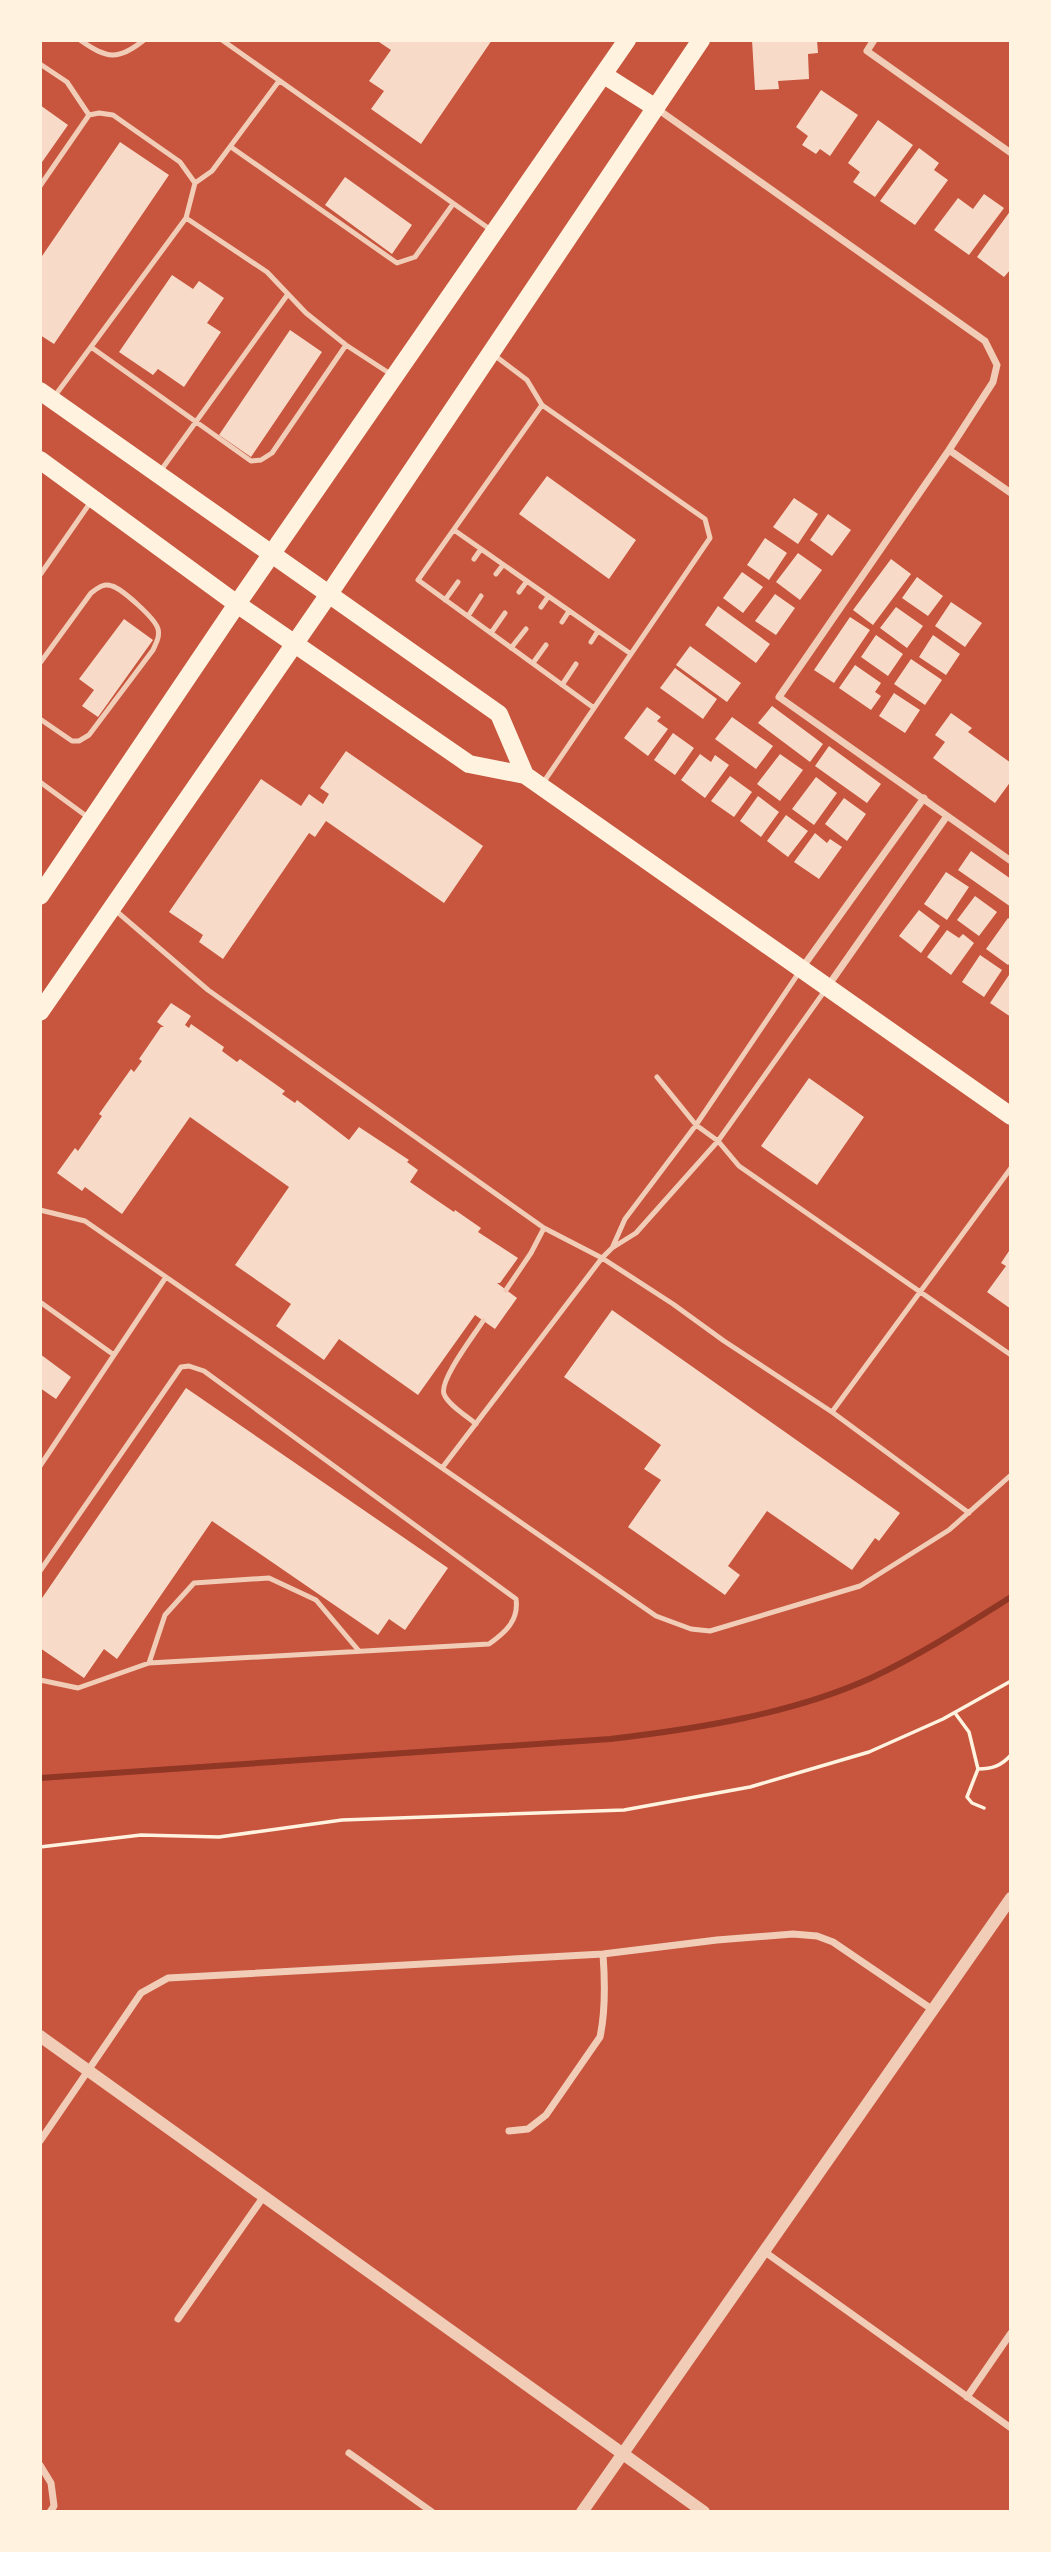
<svg xmlns="http://www.w3.org/2000/svg" width="1051" height="2552" viewBox="0 0 1051 2552" font-family="'Space Grotesk',sans-serif">
	<rect width="100%" height="100%" fill="#c8553d"/>
	<g fill="none" stroke-linecap="round" stroke-linejoin="round">
		<path stroke="#8f3625" stroke-width="6" d="M40,1778L610,1739C696,1729 792,1714 871,1678C920,1655 965,1626 1011,1597"/>
	</g>
	<path fill="#f7dbc8" d="M376,40H492L421,144L371,109L384,91L369,81L391,50Z
		M752,40H817L818,53L808,54L809,79L778,81L779,89L755,90Z
		M821,90L858,115L830,156L820,149L816,154L802,145L808,136L796,127Z
		M40,105L68,125L40,165Z
		M878,120L913,145L875,197L853,182L860,172L848,163Z
		M120,142L169,175L54,344L40,335V259Z
		M919,148L939,163L934,170L948,180L915,225L880,201Z
		M345,177L412,225L392,254L325,205Z
		M984,194L1004,208L969,255L934,230L958,198L973,209Z
		M1011,210V269L1004,277L977,257Z
		M172,275L193,289L199,281L224,298L207,323L221,332L184,387L158,369L153,375L119,352Z
		M290,330L322,352L251,457L219,435Z
		M547,476L636,540L609,579L519,514Z
		M794,498L818,514L798,544L773,527Z
		M828,514L851,530L832,556L810,540Z
		M765,538L787,553L769,580L747,565Z
		M798,553L822,570L800,600L776,582Z
		M891,559L911,574L873,625L853,610Z
		M742,572L763,587L743,613L723,598Z
		M917,577L943,596L928,616L902,598Z
		M775,594L795,608L776,635L755,621Z
		M951,602L982,623L965,647L935,626Z
		M718,606L770,644L756,663L705,625Z
		M896,607L923,626L907,648L880,628Z
		M850,617L870,630L834,683L814,670Z
		M124,619L153,640L98,717L82,706L94,690L79,679Z
		M876,635L903,654L888,676L861,657Z
		M933,635L960,654L946,675L919,657Z
		M690,646L741,683L727,702L676,665Z
		M911,659L942,680L925,705L894,684Z
		M855,665L881,683L875,692L881,696L871,710L839,688Z
		M675,668L717,699L703,719L660,688Z
		M894,693L920,710L905,733L879,716Z
		M772,706L823,744L810,762L758,723Z
		M647,707L661,717L657,721L668,729L648,756L624,738Z
		M951,713L972,728L968,732L1011,763V781L995,803L933,758L945,742L935,735Z
		M732,717L773,746L756,769L715,739Z
		M673,733L694,748L675,775L654,760Z
		M829,746L881,784L867,803L815,766Z
		M346,751L483,846L444,903L326,821L315,837L309,833L223,959L199,942L203,935L169,912L261,779L301,806L309,794L323,804L329,794L320,788Z
		M700,754L711,762L715,755L729,765L705,798L681,780Z
		M780,754L803,770L780,801L757,784Z
		M730,776L752,792L734,817L711,801Z
		M816,777L837,793L814,825L792,809Z
		M758,796L779,812L761,837L740,821Z
		M844,798L866,814L847,841L825,824Z
		M786,815L808,831L788,857L767,841Z
		M815,833L827,843L830,839L842,847L819,879L794,862Z
		M971,851L1011,879V907L958,870Z
		M946,872L969,887L947,920L924,904Z
		M975,896L997,912L979,936L957,920Z
		M919,910L940,926L921,953L899,936Z
		M1008,918L1011,920V962L1008,965L986,949Z
		M947,930L959,938L963,934L974,943L951,975L927,957Z
		M980,955L1002,970L984,997L962,982Z
		M1011,972V1017L990,1003Z
		M171,1003L191,1016L185,1025L189,1028L191,1024L224,1047L222,1051L237,1062L240,1059L285,1091L282,1094L295,1103L297,1100L349,1140L359,1127L409,1160L407,1162L418,1170L410,1182L454,1212L455,1210L481,1228L478,1232L518,1258L500,1283H497L517,1298L495,1329L475,1315L418,1395L339,1339L324,1360L276,1326L291,1304L235,1265L289,1187L190,1117L122,1214L85,1187L82,1191L57,1173L75,1148L78,1151L102,1116L99,1114L131,1069L134,1072L142,1061L139,1059L161,1027H164L157,1022Z
		M809,1078L864,1117L817,1185L761,1146Z
		M1009,1251L1011,1253V1309L987,1292L1006,1266L1001,1263Z
		M612,1310L900,1513L879,1541L875,1538L852,1570L767,1511L728,1566L740,1575L725,1595L628,1527L661,1480L644,1469L661,1445L564,1377Z
		M40,1354L71,1377L56,1399L40,1388Z
		M186,1388L448,1568L405,1630L389,1619L378,1635L212,1521L117,1659L104,1649L84,1678L40,1648V1601Z"/>
	<g fill="none" stroke-linecap="round" stroke-linejoin="round">
		<path stroke="#fff3e0" stroke-width="3.5" d="M955,1713L969,1732L978,1769L967,1797L972,1803L984,1808
			M978,1769C992,1769 1001,1766 1011,1755
			M40,1847L141,1835L219,1837L342,1820L624,1810L750,1787L869,1752L943,1719L1011,1681"/>
		<path stroke="#f1ccb7" stroke-width="5" d="M80,40C107,59 118,61 144,40
			M222,40L491,230
			M40,64L67,82L89,115
			M231,147L397,263L415,257L453,204
			M40,186L89,115L99,113L113,115L180,162L195,183L212,171L279,81
			M186,218L267,272L306,313L346,345L392,375
			M91,347L251,461L261,460L272,453L346,345
			M494,355L527,380L542,405L705,519L710,538L543,783
			M54,397L186,218L195,183
			M542,405L418,580L594,708
			M159,473L288,294
			M454,530L631,654
			M474,559L481,549
			M496,574L503,565
			M40,575L90,503
			M519,592L527,581
			M445,600L458,582
			M541,607L548,597
			M468,616L481,596
			M562,622L569,611
			M491,633L505,613
			M591,642L598,631
			M511,648L526,629
			M40,663L91,593C98,588 103,583 112,586C122,589 155,618 158,629C160,637 156,643 153,650L89,735L79,741H72L40,719
			M533,663L546,645
			M562,685L576,664
			M40,782L89,818
			M115,910L208,990L544,1228L602,1258L673,1304L724,1341L832,1412L969,1513
			M657,1077L696,1125L718,1141L739,1166L1011,1355
			M40,1210L85,1221L656,1616L691,1629L710,1631L860,1586L949,1530L1011,1475
			M613,1246L625,1219L696,1125L800,971
			M506,1290L531,1253L544,1228
			M40,1302L114,1355
			M832,1412L1011,1168
			M476,1424C467,1416 448,1405 444,1394C439,1380 475,1334 483,1321
			M40,1466L166,1277
			M442,1468L602,1258L612,1248L636,1233L718,1141L826,989
			M40,1571L181,1367L189,1366L204,1371L516,1599C519,1620 506,1632 489,1644L149,1663L78,1688L40,1680
			M149,1663L165,1615L194,1583L269,1578L316,1600L359,1651"/>
		<path stroke="#f1ccb7" stroke-width="7" d="M874,40L867,51L1011,153
			M656,108L985,341L997,365L993,382L949,450L779,697L1011,861
			M949,450L1011,493
			M802,968L924,798
			M828,986L947,816
			M509,2131L528,2129L546,2115L600,2037C606,2009 605,1981 603,1954
			M40,2141L141,1993L168,1978L603,1954L717,1940L793,1934L817,1936L833,1942L933,2010
			M765,2252L1011,2428
			M178,2319L264,2196
			M967,2397L1011,2333
			M349,2453L432,2512
			M40,2465L51,2483L54,2506L50,2512"/>
		<path stroke="#f1ccb7" stroke-width="12" d="M40,2036L704,2512
			M582,2512L1011,1898"/>
		<path stroke="#fff3e0" stroke-width="18" d="M604,75L656,108
			M40,391L499,714L525,775
			M40,460L237,604L469,764L525,775L1011,1116
			M40,896L237,604L627,40
			M40,1012L329,594L701,40"/>
	</g>
	<rect width="1051" height="2552" fill="none" stroke="#fff3e0" stroke-width="84"/>
</svg>
